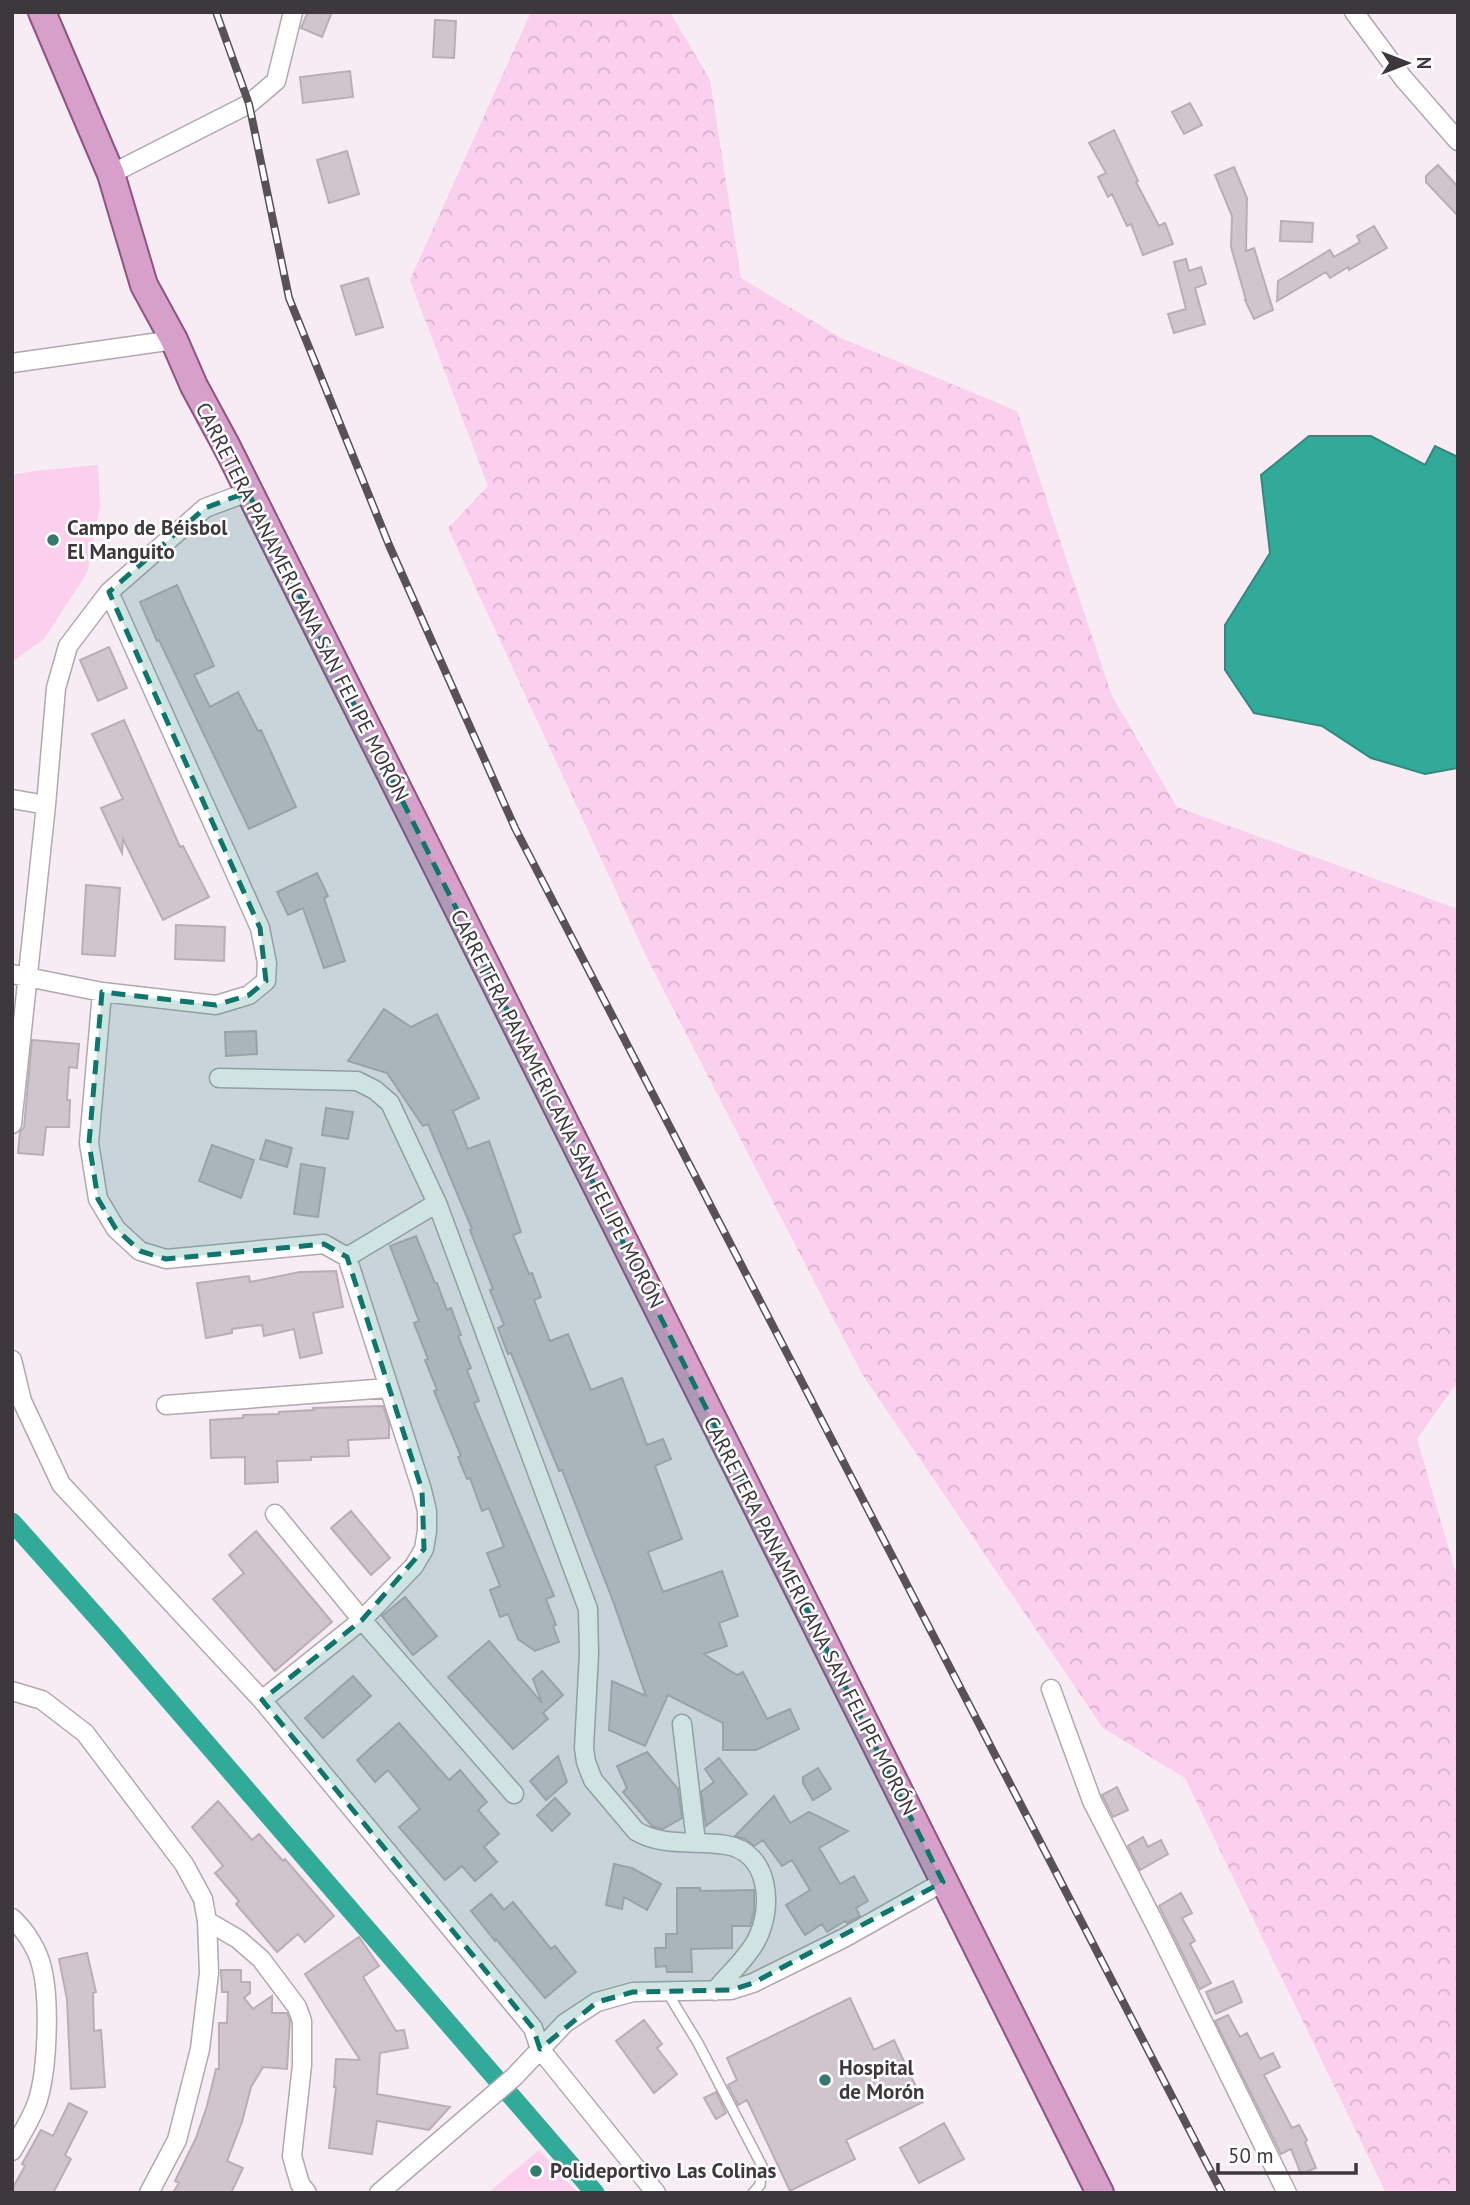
<svg xmlns="http://www.w3.org/2000/svg" width="1470" height="2205" viewBox="0 0 1470 2205" font-family="'PT Sans',sans-serif">
	<defs>
		<pattern id="forest-crowns" width="20" height="18" patternUnits="userSpaceOnUse" patternTransform="scale(1.75)"><rect width="20" height="18" fill="#fbcfee"/><path d="M2 6a3 3 0 1 1 6 0M12 15a3 3 0 1 1 6 0" fill="none" stroke="#d8b2cd"/></pattern>
	</defs>
	<rect width="100%" height="100%" fill="#f7ecf4"/>
	<path fill="url(#forest-crowns)" d="M531,12H670L710,80L741,278L841,338L1017,411L1112,696L1177,807L1458,909V1384L1453,1388L1417,1439L1458,1580V2193H1386L1185,1778L1103,1728L862,1374L647,958L448,528L488,486L410,280Z"/>
	<path fill="#fbcfee" d="M98,465L100,507L87,573L44,639L12,662V475L35,471Z
		M539,2150L578,2193H488Z"/>
	<path fill="#31aa99" stroke="#35887d" stroke-width="2" d="M1309,436H1371L1425,465L1435,446L1458,457V768L1425,774L1371,758L1322,726L1254,713L1225,670V625L1270,553L1261,475Z"/>
	<g fill="none" stroke-linecap="round" stroke-linejoin="round">
		<path stroke="#31aa99" stroke-width="19" d="M12,1522L111,1633L595,2193"/>
	</g>
	<path fill="#d0c5cd" stroke="#b9aeb5" stroke-width="2" d="M308,12H332L322,37L301,28Z
		M435,20L456,21L454,58L433,57Z
		M350,71L353,97L303,103L300,77Z
		M1190,103L1202,125L1184,134L1172,112Z
		M1114,130L1138,181L1136,182L1159,226L1165,223L1173,244L1143,255L1131,224L1127,226L1112,194L1108,197L1098,177L1106,173L1089,143Z
		M347,151L359,194L329,203L317,160Z
		M1438,165L1458,187V216L1426,182V176Z
		M1234,167L1247,198L1246,251L1254,248L1273,310L1254,319L1245,300H1246L1231,247L1232,216L1215,175Z
		M1281,221L1313,223L1312,242L1280,241Z
		M1374,226L1387,248L1349,270L1348,267L1330,278L1326,272L1277,301L1278,281L1330,250L1334,257L1360,242L1357,236Z
		M1186,259L1189,271L1201,267L1206,284L1195,288L1205,324L1174,333L1168,314L1186,309L1174,262Z
		M368,278L383,327L356,335L341,286Z
		M177,585L214,666L194,675L210,707L238,692L258,731L261,730L296,807L249,829L159,640L157,641L140,602Z
		M109,647L127,688L98,701L80,660Z
		M124,720L180,847L183,846L209,897L163,920L123,839L122,853L101,808L123,799L92,734Z
		M317,873L328,896L324,898L345,961L324,968L303,908L288,915L277,892Z
		M86,885L120,888L115,956L82,954Z
		M176,925L225,927L224,961L175,959Z
		M384,1009L411,1027L437,1014L479,1098L453,1111L468,1149L489,1141L521,1232L513,1235L529,1274L532,1273L541,1297L534,1300L550,1341L568,1334L591,1390L622,1378L647,1445L663,1439L671,1459L655,1466L682,1539L648,1552L663,1592L722,1571L738,1616L719,1623L727,1646L704,1654L737,1675L743,1672L767,1719L790,1709L799,1729L756,1750H723V1723L668,1695L645,1746L609,1730L612,1681L646,1696L613,1601L562,1470L559,1471L511,1353L508,1354L498,1328L504,1325L490,1290L493,1289L470,1230L472,1229L428,1124L423,1126L387,1073L348,1061Z
		M256,1031L257,1054L226,1056L225,1032Z
		M32,1040L79,1044L77,1068L69,1067L67,1100H70L69,1127H46L43,1155L18,1153L20,1132L24,1127Z
		M326,1108L353,1112L348,1139L322,1135Z
		M266,1140L292,1148L287,1167L260,1159Z
		M212,1145L254,1160L241,1198L199,1181Z
		M301,1164L325,1168L318,1217L294,1214Z
		M416,1236L435,1283H437L447,1310L451,1308L461,1335L458,1336L471,1368L467,1370L479,1401L474,1403L554,1596L546,1599L556,1625L553,1626L559,1642L535,1651L518,1639L508,1614L500,1617L490,1590L500,1586L487,1553L504,1547L489,1508L482,1511L470,1478L467,1479L458,1457L461,1456L434,1391L437,1390L425,1360L428,1359L414,1323L419,1321L390,1246Z
		M336,1271L343,1307L313,1313L322,1353L300,1358L294,1329L264,1336L262,1325L232,1329V1333L206,1338L197,1283L249,1276L250,1282L300,1272Z
		M383,1406L389,1424V1438L348,1440L349,1456L311,1457V1460L277,1461L278,1482L245,1484V1457L211,1458L210,1420L243,1418V1415L279,1414V1412L314,1410L313,1408Z
		M351,1511L390,1558L371,1575L331,1528Z
		M256,1531L332,1622L275,1671L213,1599L244,1573L229,1555Z
		M405,1597L437,1636L413,1655L382,1616Z
		M489,1641L542,1703L533,1679L542,1671L563,1695L543,1713L548,1719L513,1749L448,1677Z
		M353,1676L371,1696L323,1738L305,1718Z
		M399,1723L449,1780L460,1770L487,1802L478,1810L499,1834L484,1847L497,1862L475,1881L462,1866L445,1880L399,1827L420,1809L388,1770L375,1782L357,1760Z
		M647,1752L678,1789L682,1818L663,1829L652,1826L623,1792L627,1788L617,1766Z
		M558,1756L567,1782L546,1800L530,1781Z
		M719,1758L747,1794L706,1826L701,1792L714,1782L705,1769Z
		M818,1768L831,1789L813,1800L803,1783V1777Z
		M1117,1787L1128,1810L1113,1817L1102,1795Z
		M774,1796L790,1823L809,1812L848,1831L819,1848L840,1884L854,1876L868,1901L856,1908L860,1916L847,1923L845,1921L827,1932L822,1924L805,1935L786,1905L810,1890L792,1860L782,1866L763,1840L754,1846L745,1839L735,1836Z
		M555,1798L570,1814L552,1831L537,1815Z
		M218,1801L252,1840L259,1834L283,1861L285,1859L334,1916L305,1942L298,1934L277,1952L236,1904L239,1901L215,1873L223,1866L192,1827Z
		M1143,1837L1148,1847L1161,1840L1168,1854L1140,1870L1128,1846Z
		M614,1864L632,1868L661,1884L647,1910L624,1897L622,1909L606,1905Z
		M677,1888H700V1891L754,1890V1911L750,1926H732V1948L691,1949L692,1972H667L666,1966L656,1967L655,1948H666V1934H677Z
		M1181,1893L1192,1913L1182,1918L1195,1941L1190,1944L1211,1983L1200,1989L1159,1906Z
		M491,1894L504,1910L513,1902L551,1949L555,1946L576,1972L545,1998L496,1939L495,1941L471,1911Z
		M359,1937L379,1966L363,1977L396,2031L404,2030L408,2048L380,2053L377,2094L450,2107L429,2130L377,2121L372,2154L329,2148L336,2087H334L336,2059L360,2060L305,1974Z
		M87,1953L96,1992L93,1993L94,2031L101,2030L105,2087L71,2089L67,1999L59,1959Z
		M221,1970H241V1982H250V1993L244,1998L253,2009L272,1996V2013H287L290,2020L287,2069L263,2067L251,2087L242,2122L227,2161L243,2168L231,2193H173L179,2183L175,2181L196,2138L207,2106L216,2069H219V2023H227L228,1992H222Z
		M1233,1981L1242,2002L1216,2014L1206,1992Z
		M850,1998L874,2050L894,2040L923,2102L846,2140L855,2159L790,2191L747,2100L738,2105L728,2085L737,2080L727,2058Z
		M1228,2015L1240,2037L1247,2033L1260,2059L1273,2053L1280,2067L1264,2075L1292,2128L1299,2125L1307,2140L1305,2142L1316,2168L1301,2174L1291,2149L1281,2154L1215,2021Z
		M644,2020L662,2044L657,2048L677,2074L654,2093L616,2041Z
		M716,2092L726,2113L716,2119L704,2098Z
		M69,2103L87,2112L65,2155L71,2159L53,2193H12V2189L25,2166L22,2164L41,2130L53,2136Z
		M944,2123L964,2159L919,2183L900,2148Z"/>
	<g fill="none" stroke-linecap="round" stroke-linejoin="round">
		<g stroke="#b2a8af" stroke-width="12">
			<path id="lane" d="M667,1992L698,2043L762,2166L760,2185L753,2193"/>
		</g>
		<g stroke="#b2a8af" stroke-width="21">
			<path id="street" d="M1354,12L1403,78L1458,141
				M111,174L249,104L276,81L293,12
				M12,363L174,340
				M12,799L46,805
				M12,974L102,992L216,1005L249,995L266,981L267,963L260,928L109,592
				M102,992L89,1143L98,1199L116,1229L140,1251L166,1259L324,1244L347,1257L437,1203
				M219,1078L357,1081L375,1090L390,1103L437,1203L588,1609L589,1654L584,1748L586,1762L593,1780L636,1831C662,1847 696,1840 726,1845C770,1852 774,1908 756,1941C747,1958 727,1976 715,1991
				M12,1124L46,805L56,688L68,646L109,592L205,508L248,492
				M12,1360L22,1401L61,1484L262,1700L533,2028L540,2049L656,2193
				M166,1405L388,1388
				M275,1514L362,1620L514,1794
				M1051,1689L1092,1801L1158,1930L1287,2193
				M12,1691L42,1700L85,1733L184,1864L203,1899L207,1921L209,1973L200,2049L177,2140L149,2193
				M262,1700L362,1620L414,1566L424,1549L427,1531V1511L422,1490L347,1257
				M682,1724L696,1842
				M12,1918C26,1931 38,1950 42,1968C50,2001 48,2077 35,2108C29,2122 20,2137 12,2151
				M207,1921L238,1939L261,1959L297,2007L302,2021V2065L292,2156L300,2184L307,2193
				M379,2193L514,2077L565,2023L597,2002L633,1992L731,1990L753,1983L844,1938L943,1882"/>
		</g>
		<g stroke="#905281" stroke-width="30">
			<path id="primary" d="M42,12L111,174L144,285L174,340L194,386L227,447L1100,2193"/>
		</g>
		<use href="#lane" stroke="#fff" stroke-width="9"/>
		<use href="#street" stroke="#fff" stroke-width="18"/>
		<use href="#primary" stroke="#d7a0ca" stroke-width="26"/>
		<g stroke="#585256" stroke-width="8">
			<path id="rail" d="M216,12L249,104L289,298L389,545L515,828L1222,2193"/>
		</g>
		<use href="#rail" stroke="#fff" stroke-width="5" stroke-dasharray="16" stroke-linecap="butt"/>
	</g>
	<path fill="#0f766e" fill-opacity="0.2" stroke="#0f766e" stroke-width="5" stroke-dasharray="14 9" stroke-linejoin="round" d="M248,492L943,1882L753,1983L731,1990L633,1992L597,2002L540,2049L533,2028L262,1700L362,1620L424,1549L422,1490L347,1257L324,1244L166,1259L140,1251L116,1229L98,1199L89,1143L102,992L216,1005L249,995L266,981L260,928L109,592L205,508Z"/>
	<g fill="#357a6f" stroke="#fff" stroke-width="2.5">
		<circle cx="53" cy="540" r="7"/>
		<circle cx="825" cy="2080" r="7"/>
		<circle cx="536" cy="2171" r="7"/>
	</g>
	<g text-anchor="middle" stroke-width="5" stroke-linejoin="round" paint-order="stroke">
		<g font-size="21" font-weight="bold" fill="#3d383b" stroke="#fff" text-anchor="start">
			<text x="67" y="535">Campo de Béisbol<tspan x="67" dy="24">El Manguito</tspan></text>
			<text x="839" y="2075">Hospital<tspan x="839" dy="24">de Morón</tspan></text>
			<text x="550" y="2178">Polideportivo Las Colinas</text>
		</g>
		<g font-size="21" fill="#3d383b" stroke="#fff">
			<text transform="translate(302 602) rotate(63)" y="7">CARRETERA PANAMERICANA SAN FELIPE MORÓN</text>
			<text transform="translate(557 1109) rotate(63)" y="7">CARRETERA PANAMERICANA SAN FELIPE MORÓN</text>
			<text transform="translate(810 1616) rotate(63)" y="7">CARRETERA PANAMERICANA SAN FELIPE MORÓN</text>
		</g>
	</g>
	<rect width="1470" height="2205" fill="none" stroke="#3d383b" stroke-width="28"/>
	<g transform="translate(1407 63) rotate(90)" stroke="#ffffff" stroke-width="5" paint-order="stroke">
	<path d="M0-5L12 26L0 18L-12 26Z" fill="#3d383b"/>
	<text y="-10" font-size="19" font-weight="bold" text-anchor="middle" fill="#3d383b">N</text>
	</g>
	<path d="M1218 2163v10h138v-10" fill="none" stroke="#3d383b" stroke-width="3.5"/>
	<text x="1228" y="2163" font-size="21" fill="#3d383b" stroke="#ffffff" stroke-width="5" paint-order="stroke">50 m</text>
</svg>
